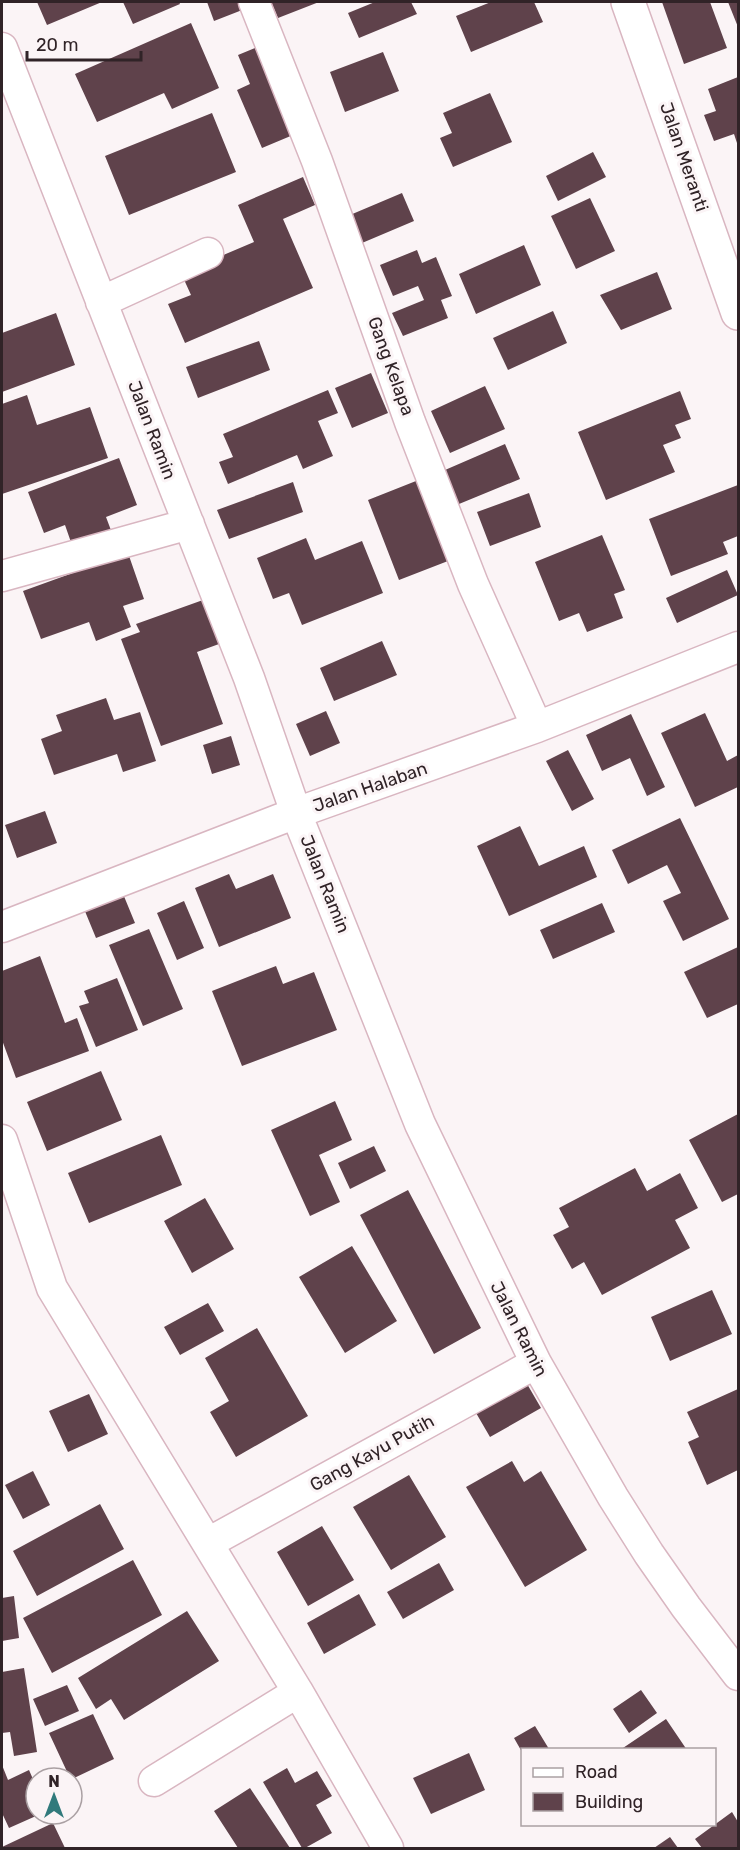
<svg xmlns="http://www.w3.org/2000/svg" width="740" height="1850" viewBox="0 0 740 1850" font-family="Rubik,sans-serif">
	<rect width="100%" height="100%" fill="#fbf4f6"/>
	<path fill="#5f424b" d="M37,2H102L47,25Z
		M123,2H179L180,4L133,24Z
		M207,2H254L255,5L214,21Z
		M271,2H319L278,18Z
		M375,2H411L417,14L359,38L348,13Z
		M491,2H534L543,22L471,52L456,16Z
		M662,2H710L727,48L684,64Z
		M728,2H738V27Z
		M191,23L219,88L172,109L164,93L97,122L75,74Z
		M255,48L293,135L262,148L237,90L250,84L238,55Z
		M383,52L399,91L345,112L330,72Z
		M738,77V146L734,134L714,141L704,115L716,111L708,89Z
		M490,93L512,142L453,167L440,138L452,133L443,113Z
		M212,113L236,172L129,215L105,156Z
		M593,152L606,177L558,201L546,176Z
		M303,177L315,205L283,219L313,288L185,343L168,304L191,295L181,273L254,242L238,205Z
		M402,193L414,221L362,243L350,215Z
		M590,198L615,251L576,269L551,216Z
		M524,245L541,285L476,314L459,274Z
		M417,250L422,263L436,257L452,296L441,300L448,318L403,336L392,313L424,300L418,286L393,296L380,265Z
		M657,272L672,309L621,330L600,295Z
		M553,311L567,343L508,370L493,338Z
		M56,313L75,365L2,392V333Z
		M259,341L270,370L198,398L186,367Z
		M371,373L388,413L352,428L335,388Z
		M485,386L505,429L450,453L431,411Z
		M328,390L338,413L318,421L333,456L303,469L297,455L228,484L219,462L233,457L223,434Z
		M680,391L691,419L675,425L681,438L663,445L675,472L606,500L578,432Z
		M27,395L37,425L90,407L108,458L2,494V404Z
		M505,444L520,479L459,504L445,470Z
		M119,458L137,505L106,517L112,533L73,548L65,525L44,533L28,492Z
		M416,481L448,561L399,580L368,500Z
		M293,482L303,512L229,539L217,510Z
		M738,485V536L723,542L728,554L671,576L649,519Z
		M529,493L541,527L490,546L477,512Z
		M602,535L625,590L614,594L623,618L587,632L579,613L559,621L535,562Z
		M306,538L315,560L362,541L383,593L302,625L289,593L273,599L257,558Z
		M128,553L144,599L123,606L131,627L96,641L89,622L41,639L23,591Z
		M727,570L738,595L677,623L666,598Z
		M203,600L219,644L197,652L223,724L161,746L121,639L140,632L136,624Z
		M382,641L397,675L334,701L320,668Z
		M106,698L114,720L140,712L156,761L123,772L117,754L54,775L41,739L62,731L56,715Z
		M326,711L340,743L310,756L296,724Z
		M705,713L727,761L738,755V787L695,807L661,733Z
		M631,714L665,787L647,796L630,758L602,771L586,735Z
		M231,736L240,765L212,774L203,745Z
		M568,750L594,799L572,811L546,761Z
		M45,811L57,843L17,858L5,825Z
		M680,818L729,919L683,941L663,901L681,893L667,865L628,884L612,850Z
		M520,826L539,866L584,846L597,877L509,916L477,846Z
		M229,874L236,889L273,874L291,918L219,947L195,888Z
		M121,889L135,923L96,938L82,904Z
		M184,901L204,948L177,960L157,913Z
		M602,903L615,932L553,959L540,930Z
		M149,929L183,1009L143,1026L109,945Z
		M738,947V1004L707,1018L684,972Z
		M40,956L65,1023L77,1018L89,1051L16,1078L2,1040V971Z
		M276,966L283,984L314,972L337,1030L242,1066L212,991Z
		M117,978L138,1030L96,1047L79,1006L89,1003L84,991Z
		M101,1071L122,1120L47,1151L27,1102Z
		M335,1101L352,1140L319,1155L340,1202L310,1216L271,1130Z
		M738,1114V1194L722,1202L689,1140Z
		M161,1135L182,1185L89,1223L68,1173Z
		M374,1146L386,1171L350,1189L338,1163Z
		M635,1168L647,1191L680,1173L698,1208L675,1220L690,1248L602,1295L584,1262L572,1269L553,1235L569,1227L559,1208Z
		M408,1190L481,1328L434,1354L360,1215Z
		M205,1198L234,1249L192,1273L164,1221Z
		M352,1246L397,1321L345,1353L299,1277Z
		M712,1290L732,1334L670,1361L651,1317Z
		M208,1303L224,1331L180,1355L164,1327Z
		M257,1328L308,1416L236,1457L210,1412L229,1401L205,1358Z
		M523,1377L541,1408L490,1437L472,1406Z
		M738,1389V1470L707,1485L688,1442L699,1437L687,1412Z
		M89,1394L108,1434L68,1452L49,1411Z
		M512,1461L524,1482L541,1471L587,1550L525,1587L466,1487Z
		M33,1471L50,1505L23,1519L5,1485Z
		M409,1475L446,1537L391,1570L353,1507Z
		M100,1504L124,1549L37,1596L13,1551Z
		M322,1526L354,1580L308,1606L277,1552Z
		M133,1560L162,1615L52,1673L23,1618Z
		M439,1563L454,1590L403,1619L387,1592Z
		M359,1594L376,1625L324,1654L307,1623Z
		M14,1596L19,1638L2,1641V1598Z
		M187,1611L219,1661L124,1720L111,1699L96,1709L78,1678Z
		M24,1668L37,1752L14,1756L10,1732L2,1733V1672Z
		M67,1685L79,1711L45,1726L33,1699Z
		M641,1690L657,1713L629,1733L613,1709Z
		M93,1714L114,1759L72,1779L70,1778L49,1733Z
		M666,1719L687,1750H620Z
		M535,1726L549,1749L522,1750V1752L514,1738Z
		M469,1753L485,1790L431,1814L413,1778Z
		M2,1765L8,1780L29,1770L36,1786V1816L9,1828L2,1813Z
		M287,1768L295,1783L317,1771L332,1796L316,1805L332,1833L305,1848H302L263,1782Z
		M250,1788L290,1848H238L214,1811Z
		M732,1812L738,1822V1848H702L695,1839Z
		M53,1823L65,1848H2V1847Z
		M670,1837L678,1848H654Z"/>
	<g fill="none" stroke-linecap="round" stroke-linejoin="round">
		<g stroke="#d9b6c1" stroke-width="33">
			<path id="street" d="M254,2L317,161L410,422L473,584L537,727
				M2,48L249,678L296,813L420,1124L536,1363L613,1497L649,1554L686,1607L738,1675
				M101,302L208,253
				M2,576L189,524
				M2,927L296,813L537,727L738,647
				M2,1140L52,1288L298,1692L388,1848
				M208,1543L536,1363
				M154,1781L298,1692"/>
		</g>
		<g stroke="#d9b6c1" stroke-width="36">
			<path id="secondary" d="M628,2L738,313"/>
		</g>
		<use href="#street" stroke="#fff" stroke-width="30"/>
		<use href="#secondary" stroke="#fff" stroke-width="33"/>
	</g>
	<g text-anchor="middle" stroke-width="6" stroke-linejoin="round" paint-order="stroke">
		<g font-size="18" fill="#302327" stroke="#fbf4f6">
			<text transform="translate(684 157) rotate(71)" y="6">Jalan Meranti</text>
			<text transform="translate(391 366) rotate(70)" y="6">Gang Kelapa</text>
			<text transform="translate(152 430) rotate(69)" y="6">Jalan Ramin</text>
			<text transform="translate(370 787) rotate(-19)" y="6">Jalan Halaban</text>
			<text transform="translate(325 884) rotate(68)" y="6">Jalan Ramin</text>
			<text transform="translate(519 1329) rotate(63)" y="6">Jalan Ramin</text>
			<text transform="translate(372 1453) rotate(-29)" y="6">Gang Kayu Putih</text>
		</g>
	</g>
	<rect width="740" height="1850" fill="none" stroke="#302327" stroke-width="6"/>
	<rect x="521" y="1748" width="195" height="78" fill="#fbf4f6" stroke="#aaa0a3" stroke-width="1.5"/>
	<rect x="533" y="1768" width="30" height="9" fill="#ffffff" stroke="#aaa0a3" stroke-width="1.5"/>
	<text x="575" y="1778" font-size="18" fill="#302327">Road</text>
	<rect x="533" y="1793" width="30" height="18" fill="#5f424b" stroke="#aaa0a3" stroke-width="1.5"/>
	<text x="575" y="1808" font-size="18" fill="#302327">Building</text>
	<g transform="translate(54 1796)"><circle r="28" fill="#fbf4f6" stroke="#aaa0a3" stroke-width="1.5"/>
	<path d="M0-4.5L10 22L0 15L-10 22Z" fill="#317a7c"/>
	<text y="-9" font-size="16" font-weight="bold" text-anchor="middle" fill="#302327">N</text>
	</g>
	<path d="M27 51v9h114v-9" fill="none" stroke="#302327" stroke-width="3"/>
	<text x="36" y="51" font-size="18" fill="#302327" stroke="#fbf4f6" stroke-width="4.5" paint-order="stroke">20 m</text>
</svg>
